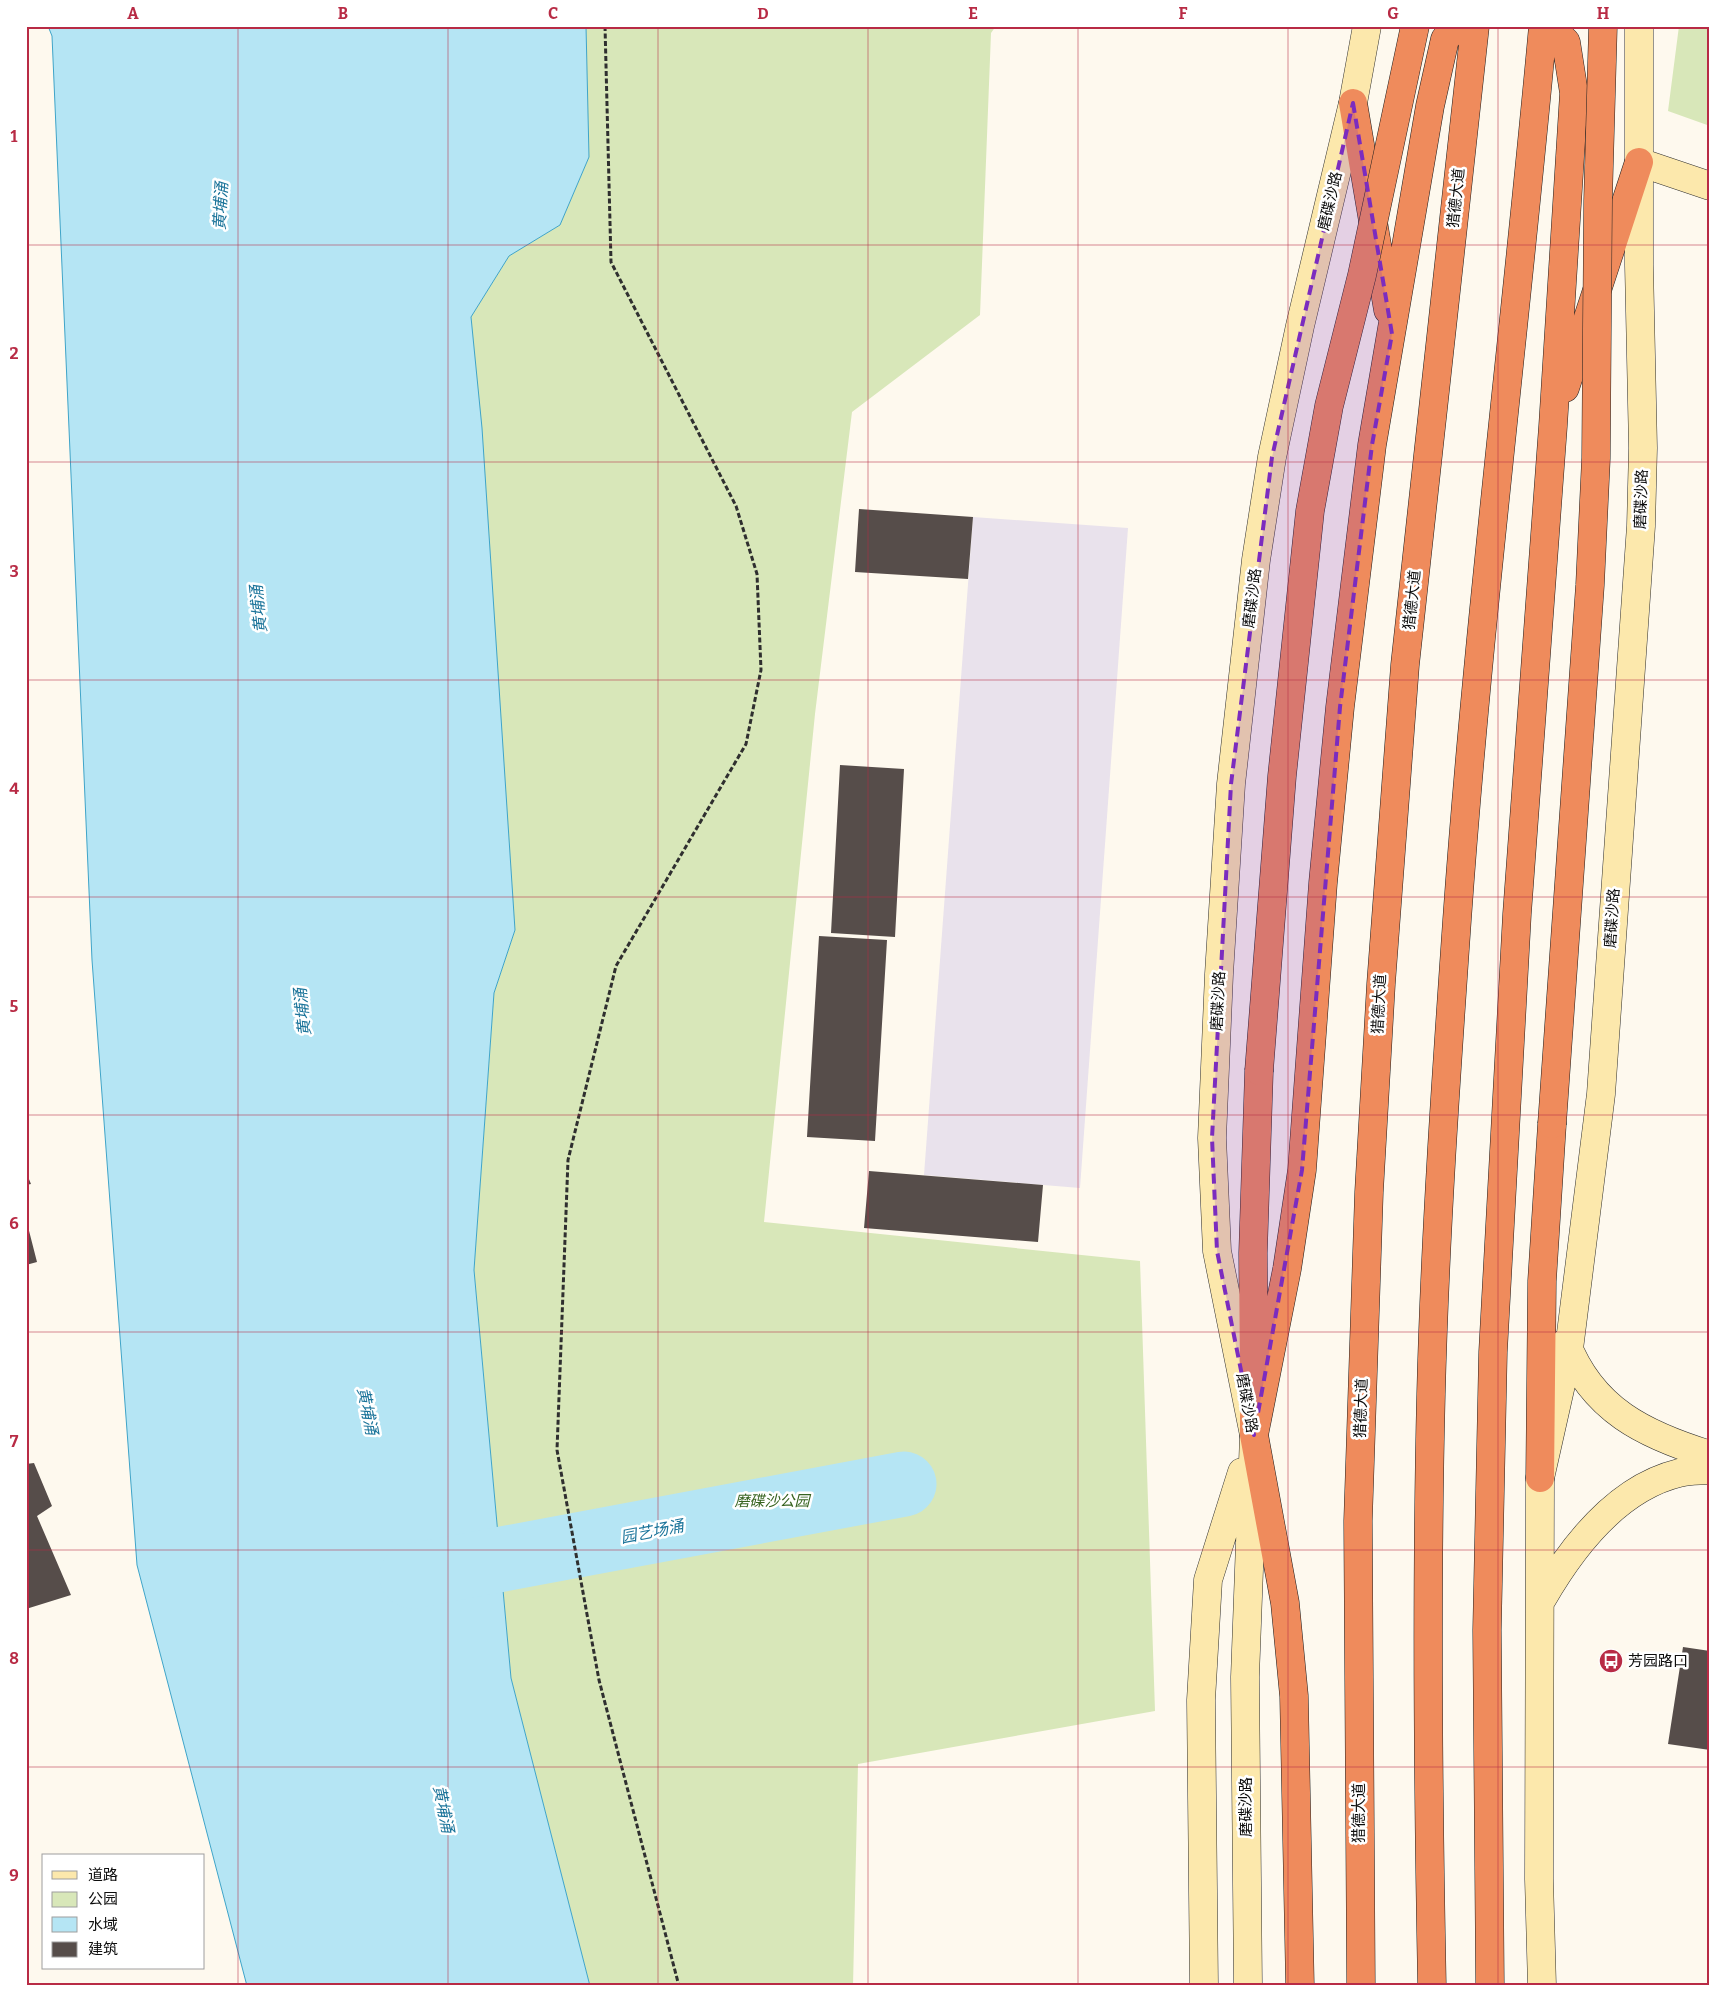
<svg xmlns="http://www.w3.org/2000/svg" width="1736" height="2012" viewBox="0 0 1736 2012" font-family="Bitter,'Noto Sans SC',serif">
	<rect width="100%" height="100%" fill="#fef9ee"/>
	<path fill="#e9e2ec" d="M973,517L1128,528L1080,1188L924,1175Z"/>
	<path fill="#d8e7b9" d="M586,26H996L991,33L980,315L852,412L815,714L764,1222L1140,1261L1155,1711L858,1764L853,1986H590L511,1678L474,1270L494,993L515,930L471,317L509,256L560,225L589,157Z
		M1679,26H1710V126L1668,111Z"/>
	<path fill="#b5e5f4" stroke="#3fa4c8" d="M48,26H586L589,157L560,225L509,256L471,317L482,428L515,930L494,993L474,1270L511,1678L590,1986H247L242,1967L137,1565L92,960L52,36Z"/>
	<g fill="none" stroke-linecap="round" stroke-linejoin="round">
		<path stroke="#b5e5f4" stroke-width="65" d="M412,1576L904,1484"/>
	</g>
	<path fill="#564d4a" d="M859,509L973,517L968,579L855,572Z
		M840,765L904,769L895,937L831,933Z
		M819,936L887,940L875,1141L807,1137Z
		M869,1171L1043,1185L1038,1242L864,1228Z
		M26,1172L31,1184L26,1185Z
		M26,1219L37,1262L26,1265Z
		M34,1463L52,1506L37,1516L71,1595L26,1609V1464Z
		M1683,1647L1710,1651V1750L1668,1744Z"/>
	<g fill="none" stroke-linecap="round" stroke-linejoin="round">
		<g stroke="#2f2f2f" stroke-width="29">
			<path id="secondary" d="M1639,162L1710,186
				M1566,1342C1592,1410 1645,1435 1710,1455
				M1542,1599C1572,1547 1617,1488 1679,1473C1689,1470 1700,1471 1710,1470
				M1204,1986L1201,1700L1208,1580L1242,1472
				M1248,1986L1245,1677L1254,1435L1217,1251L1212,1138L1219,974L1231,784L1256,560L1272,457L1300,326L1353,103L1367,26
				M1542,1986L1539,1879L1540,1478L1569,1349L1601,1094L1641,526L1643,448L1639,265V26"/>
		</g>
		<g stroke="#1e1e1e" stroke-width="29">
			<path id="highway" d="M1353,103L1388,310
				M1565,388L1639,162
				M1254,1375L1253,1253L1259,1071
				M1254,1416V1435L1285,1603L1294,1696L1300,1986
				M1254,1435L1287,1269L1302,1170L1323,883L1340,707L1372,445L1430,106L1445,39L1457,26
				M1540,1478L1542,1281L1552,1124
				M1361,1986L1358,1521L1369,1192L1381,984L1405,665L1475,26
				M1432,1986C1428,1788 1426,1591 1431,1394C1435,1236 1446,1078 1457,920C1478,622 1516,324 1543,26
				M1490,1986L1487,1630L1493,1352L1517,914L1553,426L1574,93L1566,42L1549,26"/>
		</g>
		<path stroke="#2f2f2f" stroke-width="3" stroke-dasharray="5 2.5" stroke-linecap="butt" d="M605,26L611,262L736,506L757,574L761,670L746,744L616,966L568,1160L557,1450L599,1680L679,1986"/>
		<use href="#secondary" stroke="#fce8ac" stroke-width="28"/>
		<use href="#highway" stroke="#ef8b5c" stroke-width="28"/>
		<g stroke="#1e1e1e" stroke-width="29" stroke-linecap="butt">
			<path id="highway-bridge" d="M1259,1071L1282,776L1310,511L1329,406L1362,275L1415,26
				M1552,1124L1590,585L1596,458L1598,201L1603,26"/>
		</g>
		<use href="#highway-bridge" stroke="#ef8b5c" stroke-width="28"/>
	</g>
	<path fill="#7b2cbf" fill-opacity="0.2" stroke="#7b2cbf" stroke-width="4" stroke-dasharray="10 6" stroke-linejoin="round" d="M1353,103L1392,334L1372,445L1340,707L1302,1170L1254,1435L1217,1251L1212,1138L1231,784L1272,457Z"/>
	<path fill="none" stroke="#b82b45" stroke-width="1" stroke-opacity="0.55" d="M238,26V1986M448,26V1986M658,26V1986M868,26V1986M1078,26V1986M1288,26V1986M1498,26V1986M26,245H1710M26,462H1710M26,680H1710M26,897H1710M26,1115H1710M26,1332H1710M26,1550H1710M26,1767H1710"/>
	<defs>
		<g id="bus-disc" transform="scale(1.25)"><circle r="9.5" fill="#b82b45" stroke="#fff"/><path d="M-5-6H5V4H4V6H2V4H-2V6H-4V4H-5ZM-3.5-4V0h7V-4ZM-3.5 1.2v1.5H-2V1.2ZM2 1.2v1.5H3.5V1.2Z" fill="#fff"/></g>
	</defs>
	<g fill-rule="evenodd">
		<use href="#bus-disc" x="1611" y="1661"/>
	</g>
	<g text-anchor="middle" stroke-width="5" stroke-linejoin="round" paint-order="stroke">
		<g font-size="15" fill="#0d0d0d" stroke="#fff">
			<text transform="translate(1456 198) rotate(-84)" y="5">猎德大道</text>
			<text transform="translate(1330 201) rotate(-77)" y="5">磨碟沙路</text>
			<text transform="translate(1641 499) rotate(-88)" y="5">磨碟沙路</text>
			<text transform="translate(1252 598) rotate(-83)" y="5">磨碟沙路</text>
			<text transform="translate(1412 600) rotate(-84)" y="5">猎德大道</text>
			<text transform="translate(1612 918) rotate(-86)" y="5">磨碟沙路</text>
			<text transform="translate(1218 1001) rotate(-87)" y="5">磨碟沙路</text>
			<text transform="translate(1379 1004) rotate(-87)" y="5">猎德大道</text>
			<text transform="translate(1247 1403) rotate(80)" y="5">磨碟沙路</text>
			<text transform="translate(1361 1408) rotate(-88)" y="5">猎德大道</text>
			<text transform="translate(1246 1807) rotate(-90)" y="5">磨碟沙路</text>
			<text transform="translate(1359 1813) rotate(-90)" y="5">猎德大道</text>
		</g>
		<g font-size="15" font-style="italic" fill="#376320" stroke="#fff">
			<text x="772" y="1506">磨碟沙公园</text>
		</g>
		<g font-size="15" fill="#0d0d0d" stroke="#fff" text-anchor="start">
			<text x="1628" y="1666">芳园路口</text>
		</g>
		<g font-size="16" font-style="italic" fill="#1b749a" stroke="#fff">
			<text transform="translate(220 206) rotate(-87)" y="6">黄埔涌</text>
			<text transform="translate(258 609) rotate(-96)" y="6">黄埔涌</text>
			<text transform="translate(302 1012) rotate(-96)" y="6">黄埔涌</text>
			<text transform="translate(368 1411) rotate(79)" y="6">黄埔涌</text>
			<text transform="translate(652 1531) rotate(-11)" y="6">园艺场涌</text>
			<text transform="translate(444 1809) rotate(79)" y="6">黄埔涌</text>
		</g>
	</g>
	<rect width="1736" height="2012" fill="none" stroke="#ffffff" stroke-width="55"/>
	<rect x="42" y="1854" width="162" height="115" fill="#ffffff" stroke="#9e9e9e"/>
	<rect x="52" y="1871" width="25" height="8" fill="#fce8ac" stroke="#9e9e9e"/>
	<text x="88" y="1880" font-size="15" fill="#0d0d0d">道路</text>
	<rect x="52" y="1892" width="25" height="15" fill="#d8e7b9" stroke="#9e9e9e"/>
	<text x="88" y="1904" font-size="15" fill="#0d0d0d">公园</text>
	<rect x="52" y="1917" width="25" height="15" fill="#b5e5f4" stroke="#9e9e9e"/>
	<text x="88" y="1930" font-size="15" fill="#0d0d0d">水域</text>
	<rect x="52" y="1942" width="25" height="15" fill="#564d4a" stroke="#9e9e9e"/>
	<text x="88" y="1954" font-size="15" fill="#0d0d0d">建筑</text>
	<rect x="28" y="28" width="1680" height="1956" fill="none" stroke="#b82b45" stroke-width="2"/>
	<g font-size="16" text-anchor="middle" font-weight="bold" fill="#b82b45">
		<text x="133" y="19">A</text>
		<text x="343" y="19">B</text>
		<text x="553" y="19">C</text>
		<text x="763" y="19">D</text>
		<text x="973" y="19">E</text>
		<text x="1183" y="19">F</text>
		<text x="1393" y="19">G</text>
		<text x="1603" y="19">H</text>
		<text x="14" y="142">1</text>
		<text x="14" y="359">2</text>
		<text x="14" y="577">3</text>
		<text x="14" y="794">4</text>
		<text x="14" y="1012">5</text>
		<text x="14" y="1229">6</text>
		<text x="14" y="1447">7</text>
		<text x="14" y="1664">8</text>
		<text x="14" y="1881">9</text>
	</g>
</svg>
